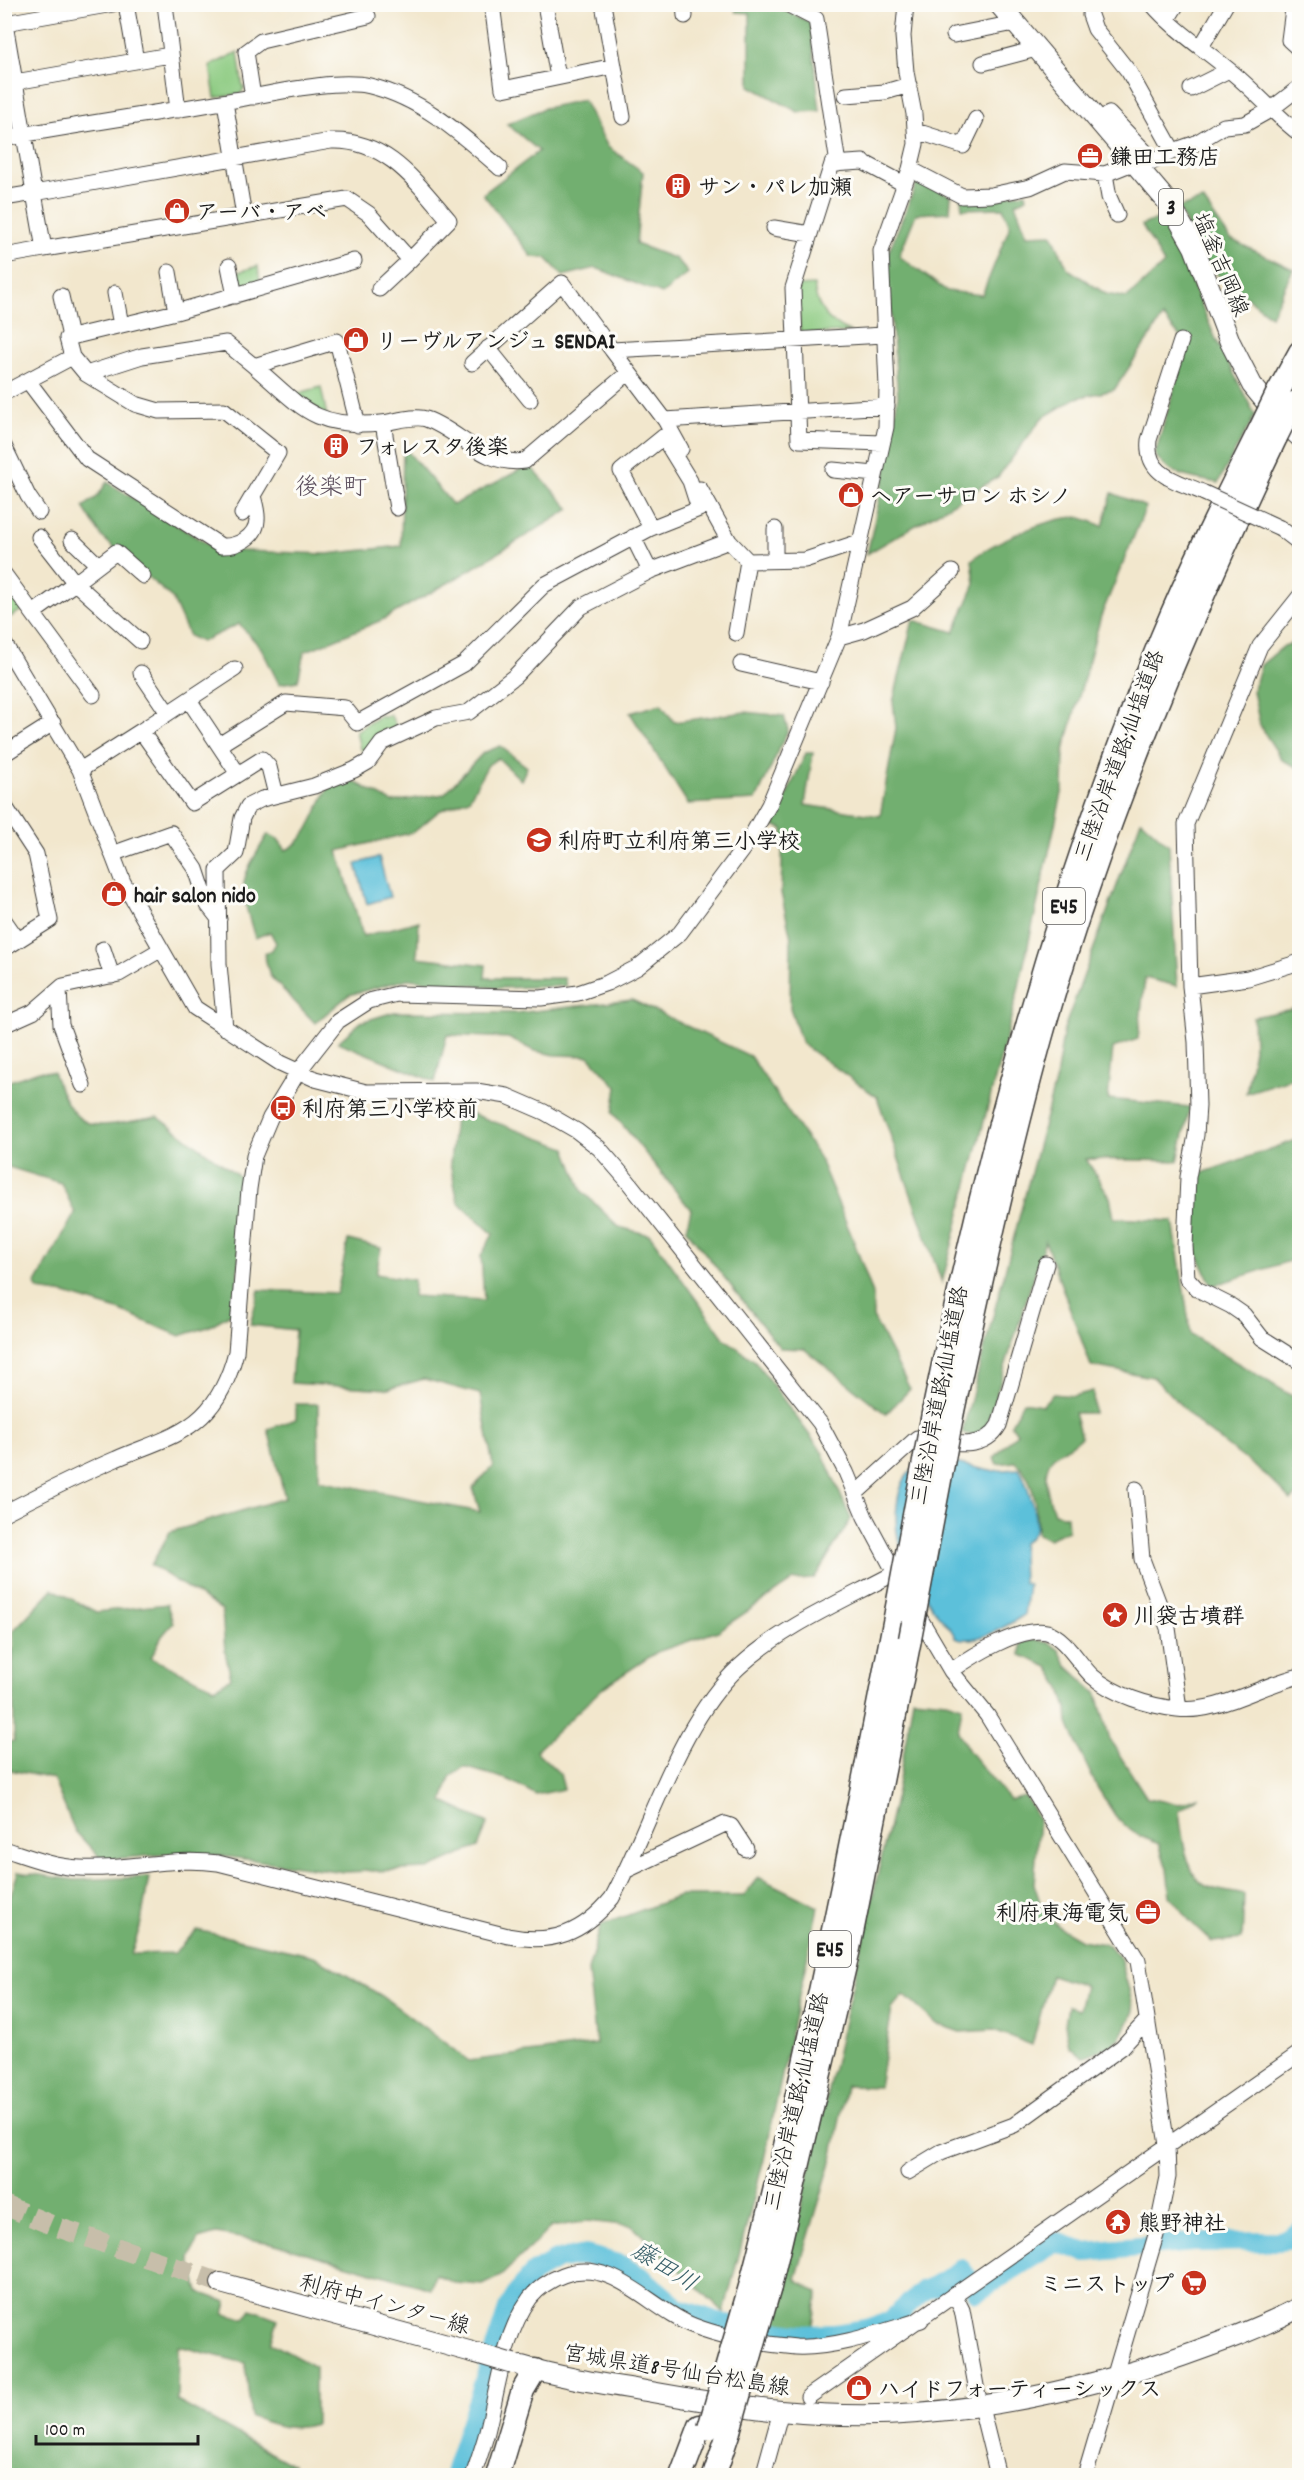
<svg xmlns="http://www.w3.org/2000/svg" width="1304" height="2480" viewBox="0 0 1304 2480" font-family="Dekko,'Klee One',sans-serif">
	<rect width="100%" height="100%" fill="#fdfcf7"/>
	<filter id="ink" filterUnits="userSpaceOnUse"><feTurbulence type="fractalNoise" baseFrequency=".0167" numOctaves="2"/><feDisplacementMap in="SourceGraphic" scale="12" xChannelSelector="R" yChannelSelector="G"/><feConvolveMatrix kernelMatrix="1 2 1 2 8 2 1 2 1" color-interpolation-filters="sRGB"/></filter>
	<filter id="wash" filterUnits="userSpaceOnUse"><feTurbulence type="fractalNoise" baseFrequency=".008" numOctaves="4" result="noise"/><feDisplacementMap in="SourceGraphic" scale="24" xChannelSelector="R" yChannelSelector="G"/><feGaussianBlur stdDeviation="1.35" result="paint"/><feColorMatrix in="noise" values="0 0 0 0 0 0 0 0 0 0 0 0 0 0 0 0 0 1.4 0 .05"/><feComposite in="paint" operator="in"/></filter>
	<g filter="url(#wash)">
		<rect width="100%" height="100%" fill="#f2e7cd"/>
		<path fill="#8dcb82" stroke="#54744f" stroke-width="1.5" d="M238,52L243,88H245L240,94L215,98L210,66Z
			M258,266L260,282L238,290L234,273Z
			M814,285C817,311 828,322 851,332L800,334L798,286Z
			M321,387L327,416L295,394Z
			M4,582L24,609L5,620L4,619Z
			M390,714L397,728L380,735L365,751L360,749L356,731L381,715L383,718Z"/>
		<path fill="#72af70" stroke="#476646" stroke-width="1.5" d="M735,5H773L810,22L820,111L798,112L750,86V13L736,12Z
			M583,100L608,147L643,172L636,244L676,259L688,273L662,294L596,268L563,276L546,258L532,257L483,194L539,151L507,124L545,108Z
			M918,180L951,196L950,212L916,214L899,256L947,291L982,295L1010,226L1003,208L962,209L961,199L1026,193L1027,198L1015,203L1027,235L1052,234L1068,269L1106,294L1127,298L1164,264L1142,225L1164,216L1214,335L1255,415L1218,483C1195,478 1167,477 1155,454L1187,345L1163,317L1114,390L1076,398L1042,418L998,477L867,554L889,456L898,395L886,258Z
			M1203,200L1230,239L1293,269L1271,316L1208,267L1178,208Z
			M403,446L453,505L529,465L570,509L455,579L382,620L304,652L298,681L279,684L261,648L239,624L201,642L189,636L172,598L102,537L83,507L97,497L107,482L217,550L327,554L401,546Z
			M1112,493L1146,507L1101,616L1064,751L1063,789L1017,995L942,1283L877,1097L802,1044L790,1008L791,938L781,893L783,829L773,825L806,753H813L805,805L880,816L896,728L893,702L913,620L954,632L975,584L972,560C991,542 1049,518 1076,517C1084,517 1095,524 1103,526Z
			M1299,641H1300L1299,768L1282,760L1260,726L1253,691L1261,665L1284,646Z
			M661,704L674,722L745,712L784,716L788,730L756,800L688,804L630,713Z
			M500,746L527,767L521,780L498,758L488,765L469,799L439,811L414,832L338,851L363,936L419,921L417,957L486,965L485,978H564L566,986L497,988L408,979L349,995L315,1023L270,976L264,954L272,950L276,943L270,932L255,938C238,881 238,884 268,834L278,839L286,850C311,839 316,805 330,786L353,781L392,802L444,794L483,753Z
			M1141,820L1169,845L1177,986L1145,978L1138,1039L1113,1048L1108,1099L1190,1107L1178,1161L1086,1159L1110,1197L1114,1218L1173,1221L1191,1335L1299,1400V1494L1291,1500L1266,1475L1202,1427L1153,1377L1091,1366L1045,1241L985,1430L975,1436L962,1433L1056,1078L1064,1029Z
			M632,1000L750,1056L819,1157L853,1239L873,1294V1317L910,1389L886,1414L804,1349L780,1348L686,1229L691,1210L613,1113L617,1087L589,1056L555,1055L535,1051L508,1038L447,1035L435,1082L338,1042L361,1022L394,1012L516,1013Z
			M1297,1008L1299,1076L1246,1093L1254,1049L1253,1017Z
			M39,1071L53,1072C79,1141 94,1126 158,1117L243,1179L236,1311L208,1327L180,1336L118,1310L65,1294L38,1290L35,1285L75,1213L61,1183L5,1166L4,1083Z
			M456,1108L566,1148L582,1191L619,1227L650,1235L724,1338L755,1361L822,1452L851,1519L814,1579L794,1580L718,1631L657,1652L604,1687L536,1751L560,1774L564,1789L536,1795L509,1780L464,1767L450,1777L443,1802L488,1823L478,1847L428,1869L344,1872L191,1852L102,1860L75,1831L53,1779L5,1769L4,1743L14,1741L13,1631L53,1589L96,1612L167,1604L173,1623L162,1636L151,1658L215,1688L231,1678L225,1652L222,1610L151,1565L170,1532L285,1498L268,1429L296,1419V1404H318L319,1480L480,1512L473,1488L493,1466L480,1394L424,1379L388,1389L291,1383L295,1330L250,1325L259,1290L337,1293L348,1240L381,1248L376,1274L414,1280L413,1296L484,1300L481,1256L493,1234L458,1202L450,1163Z
			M1299,1139V1258L1212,1286L1192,1242L1199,1174Z
			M1093,1391L1094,1413H1074L1081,1437C1074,1445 1065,1448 1057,1454C1038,1467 1048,1495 1054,1513L1067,1516L1068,1530L1049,1539L1037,1534C1036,1509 1036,1478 1015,1462L997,1464L994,1458L1017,1433L1011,1424L1023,1402L1042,1405L1053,1394L1074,1396Z
			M1036,1640L1049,1643L1059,1650L1067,1666L1097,1694L1110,1740L1147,1798L1179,1804L1200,1796L1179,1811C1181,1831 1186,1877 1206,1886C1217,1891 1232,1892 1244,1895L1242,1939L1212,1942L1190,1921L1170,1896L1167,1869L1159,1844L1140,1836L1118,1820L1097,1787L1082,1756L1068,1723L1067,1708L1060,1686L1048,1667L1021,1655V1645L1024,1641Z
			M913,1698L946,1701L962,1706L958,1732L969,1751L1009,1800L1025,1796L1039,1820L1034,1884L1043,1911L1062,1929L1081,1940L1109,1945L1120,1958L1129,1990L1134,2011L1121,2037L1110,2046L1083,2057L1069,2046L1065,2025L1068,2006L1079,2009L1085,1986L1051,1975L1032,2045L994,2030L960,2032L937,2024L904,1995L892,2009L879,2087L846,2086L833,2155L796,2279L818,2293L812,2330L774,2325L898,1786Z
			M18,1872L75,1880L149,1877L140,1927L131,1954L174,1953L197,1930L314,1956L382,1996L469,2061L596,2044L588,1970L601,1925L680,1896H744L758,1877L818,1907L765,2155L724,2312L632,2226L587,2221L551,2227L501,2276L482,2285L454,2283L435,2274L431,2289L272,2243L216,2234L198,2239L190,2258L199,2292L227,2302L224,2314L244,2319L251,2309L278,2319L271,2343L315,2367V2424C291,2432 274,2425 251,2417L245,2363L178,2346L177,2401L292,2464V2475H5L4,1916Z"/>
		<path fill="#5cc0da" stroke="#3c6e7b" stroke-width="1.5" d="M379,857L390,897L367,904L356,864Z
			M951,1462L990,1471L1019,1469C1026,1479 1038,1518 1035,1529C1033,1535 1028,1540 1023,1543C1021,1550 1023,1575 1023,1583L1028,1584L1024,1615C1007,1626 975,1646 955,1637C950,1625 941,1619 933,1608C925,1597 900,1550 898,1538C894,1519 896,1485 911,1471C918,1463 941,1464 951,1462Z"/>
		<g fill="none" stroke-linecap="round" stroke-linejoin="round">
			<path stroke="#5cc0da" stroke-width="20" d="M977,2292L1056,2242L1086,2252L1192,2242L1278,2241L1287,2240L1300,2231
				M453,2476L508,2309L523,2284L535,2272L556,2260L585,2255L619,2264L643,2278L679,2309L731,2326L805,2335L834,2334L876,2327L891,2320L924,2290L935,2286L961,2269L968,2278"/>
		</g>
	</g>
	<g filter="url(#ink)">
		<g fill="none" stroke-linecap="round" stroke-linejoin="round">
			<path stroke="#c7beaa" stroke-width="20" stroke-dasharray="20 10" stroke-linecap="butt" d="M4,2205L54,2226L221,2283"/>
			<g stroke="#3c3a37" stroke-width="17">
				<path id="minor" d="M126,4L136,61
					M165,4L178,110
					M492,4L503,89L614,66
					M545,4L558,77
					M603,4L623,117
					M684,4L685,16
					M787,4L816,19L838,164
					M1152,4C1175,31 1207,51 1234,74C1257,93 1275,115 1300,134
					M1296,4L1293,9L1289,40L1300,50
					M1090,15L1095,29L1129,72L1173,151L1196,143L1224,126L1245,124L1270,110L1300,87
					M4,18L34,193L4,198
					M1167,20L1177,4
					M5,23L113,4
					M954,35L1015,23
					M1201,47L1226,4
					M983,63L1036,49
					M15,82L170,55
					M1191,89L1229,70
					M846,95L885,92L909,85
					M253,97L246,52L261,41L368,16
					M225,102L244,216
					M1096,120L1109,114L1154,161L1173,151
					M916,131L963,146L976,119
					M4,138C81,124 158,113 234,100C271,94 335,78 370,86C421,98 461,134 500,168
					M331,141C387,139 416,182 449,220L410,260L369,214L347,199L44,249L34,193Z
					M910,169L962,196L991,195L1030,187L1065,171L1105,174L1135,162
					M1105,174L1109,197L1117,215
					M774,228L810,234
					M4,256L44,249
					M229,266L235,296
					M169,272L176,312
					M379,289L410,260
					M115,293L121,325
					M61,296L70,337
					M1181,341L1149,440C1145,476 1178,481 1204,493
					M488,348L530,400
					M472,363L562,283L612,350
					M86,374L142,356L226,343L254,366
					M28,381L87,459L221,546C236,547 256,538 257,520C258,513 255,504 253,496
					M4,393L72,357
					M665,420L887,406
					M383,423L397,508
					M358,425L337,341L254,366C302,407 313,429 381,423C393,422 415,415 426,419C461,431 483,467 525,461L628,373
					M882,443L799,440L793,288L832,164L863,162L904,184
					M4,446L28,496L39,512
					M681,449L665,420L612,350L884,335
					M833,470L875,474
					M700,489L729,541
					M242,514L278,453L224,410L159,411L135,404L86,374L72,357L67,338L176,312L354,261
					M1280,528L1297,541L1300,548
					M775,529V560
					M39,537L75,583L116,552L143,576
					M633,537L650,571
					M72,540L98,565
					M4,574L93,695
					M1300,596L1260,646L1186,824L1190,986L1248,978L1300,962
					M33,613L75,583L140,641
					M736,633L748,561L805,560L859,542
					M839,637L864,630L912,608L952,572
					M4,643L80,770L123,882L195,1008L280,1063L315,1079L366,1092L476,1091L507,1096L544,1112L577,1131L599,1148L626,1179L820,1423L846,1472L865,1517L902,1586
					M741,664L821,682
					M141,673L168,713
					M189,700L238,774
					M141,731L235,669
					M219,745L286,703L345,708L357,723L464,664L544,585L651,528L699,509L690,481L663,437L621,471L651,528
					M4,754L53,723
					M80,770L141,731L192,803L262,759L269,767L276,795
					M4,805L36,854L50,920L4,949
					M112,854L171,833L196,869L208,905L219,919
					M4,920L18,940
					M103,949L112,976
					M1190,986L1196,1042L1198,1106L1196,1135L1188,1177L1185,1246L1187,1278L1197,1289L1231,1306L1244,1315L1262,1338L1300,1362
					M59,990L61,1025L83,1085
					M4,1025L33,1012L63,986L119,974L160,950
					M225,1028L219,964L218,870L236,853L242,818L248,806L262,799L314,786L354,770L368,762L382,743L436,718L469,712L515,676L581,607L650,571L729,541L748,561
					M1136,1489L1142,1559L1168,1628L1179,1709
					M855,1494L917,1438C945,1441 982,1455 999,1425L1046,1264
					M4,1513C41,1494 78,1475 116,1459C145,1446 179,1438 202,1416C220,1399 230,1375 236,1352L249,1189L254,1156L270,1118L298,1072L338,1021L369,1001L397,994L541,998L578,993L607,983L638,967L680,933L748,842L769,805L839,637L886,427L887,387L881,251L910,169L916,144L914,114L906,72L903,36L906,4
					M915,1610L951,1671L987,1715L1138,1961L1167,2145L1168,2177L1156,2235L1085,2476
					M951,1671C972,1656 1020,1626 1047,1632C1065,1637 1079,1664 1092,1676C1114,1695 1149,1706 1177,1709C1218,1714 1260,1685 1300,1676
					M4,1849C29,1857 54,1867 80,1868C127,1871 171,1856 218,1863L508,1936C553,1945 583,1933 612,1898C651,1826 679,1722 739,1667C783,1626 843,1601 895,1573
					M627,1870L725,1824L731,1826L746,1849
					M908,2172L941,2152L1014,2125L1122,2047L1147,2020
					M954,2294L962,2310L977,2391L998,2476
					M808,2397L1300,2053
					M473,2476C478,2461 483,2447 487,2432C498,2389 503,2335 530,2298C539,2287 550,2280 563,2275C613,2256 651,2310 694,2326C725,2338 763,2344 796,2347C834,2349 884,2331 921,2320
					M763,2476L781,2411"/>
			</g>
			<g stroke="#3c3a37" stroke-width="22">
				<path id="major" d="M999,4L1171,206L1194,247L1230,342L1252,385L1279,418L1300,437
					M221,2283L476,2353
					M522,2366C563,2378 605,2384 646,2391C735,2407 826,2421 917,2413C1006,2406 1098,2385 1182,2356C1222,2342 1263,2327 1300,2307"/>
			</g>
			<g stroke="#3c3a37" stroke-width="25">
				<path id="highway" d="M1278,392L1300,352
					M934,1408C987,1146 1059,887 1161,639C1191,567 1226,497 1261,427
					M953,1411C980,1286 1007,1161 1041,1038C1099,831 1183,632 1276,437
					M751,2283C809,2061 853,1837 896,1612
					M770,2287L848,1953L910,1639
					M497,2476L523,2390L535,2370
					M681,2476L700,2426
					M714,2476L729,2431"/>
			</g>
			<use href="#minor" stroke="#fff" stroke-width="15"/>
			<use href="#major" stroke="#fff" stroke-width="20"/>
			<use href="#highway" stroke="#fff" stroke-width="22"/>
			<g stroke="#3c3a37" stroke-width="17" stroke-linecap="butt">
				<path id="minor-bridge" d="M1204,493L1280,528"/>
			</g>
			<g stroke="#3c3a37" stroke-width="22" stroke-linecap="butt">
				<path id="major-bridge" d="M476,2353L513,2364"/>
			</g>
			<g stroke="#3c3a37" stroke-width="25" stroke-linecap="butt">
				<path id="highway-bridge" d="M1261,427L1278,392
					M1276,437L1293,403
					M896,1612L934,1408
					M910,1639L953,1411
					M709,2428L751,2283
					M729,2431L770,2287"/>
			</g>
			<use href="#minor-bridge" stroke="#fff" stroke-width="15"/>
			<use href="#major-bridge" stroke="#fff" stroke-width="20"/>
			<use href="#highway-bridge" stroke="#fff" stroke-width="22"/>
		</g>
	</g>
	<defs>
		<g id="office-disc" transform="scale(1.35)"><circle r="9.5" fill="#c8321e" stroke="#fdfcf7"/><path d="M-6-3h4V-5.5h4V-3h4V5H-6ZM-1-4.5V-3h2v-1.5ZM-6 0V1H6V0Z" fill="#fff"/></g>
		<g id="building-disc" transform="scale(1.35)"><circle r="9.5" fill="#c8321e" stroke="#fdfcf7"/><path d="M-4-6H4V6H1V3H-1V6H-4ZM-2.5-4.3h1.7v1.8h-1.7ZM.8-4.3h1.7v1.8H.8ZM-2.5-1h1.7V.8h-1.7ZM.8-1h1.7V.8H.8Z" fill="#fff"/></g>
		<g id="shop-disc" transform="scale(1.35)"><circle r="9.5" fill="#c8321e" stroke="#fdfcf7"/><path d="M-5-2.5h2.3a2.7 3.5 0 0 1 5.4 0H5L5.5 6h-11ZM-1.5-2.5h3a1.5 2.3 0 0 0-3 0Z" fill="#fff"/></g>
		<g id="school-disc" transform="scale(1.35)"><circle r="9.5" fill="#c8321e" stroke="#fdfcf7"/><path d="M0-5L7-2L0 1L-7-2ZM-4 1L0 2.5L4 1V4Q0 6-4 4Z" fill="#fff"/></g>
		<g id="bus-disc" transform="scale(1.35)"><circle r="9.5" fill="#c8321e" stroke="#fdfcf7"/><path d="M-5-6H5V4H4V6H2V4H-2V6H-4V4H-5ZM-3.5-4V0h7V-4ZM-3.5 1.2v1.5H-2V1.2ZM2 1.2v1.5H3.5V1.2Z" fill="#fff"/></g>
		<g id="sight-disc" transform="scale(1.35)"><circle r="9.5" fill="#c8321e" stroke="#fdfcf7"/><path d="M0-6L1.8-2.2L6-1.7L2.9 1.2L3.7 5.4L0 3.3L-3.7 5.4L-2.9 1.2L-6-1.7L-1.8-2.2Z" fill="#fff"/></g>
		<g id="temple-disc" transform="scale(1.35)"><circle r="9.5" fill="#c8321e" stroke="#fdfcf7"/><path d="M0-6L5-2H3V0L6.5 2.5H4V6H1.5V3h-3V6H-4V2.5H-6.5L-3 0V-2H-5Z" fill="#fff"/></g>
		<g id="supermarket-disc" transform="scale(1.35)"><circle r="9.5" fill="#c8321e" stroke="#fdfcf7"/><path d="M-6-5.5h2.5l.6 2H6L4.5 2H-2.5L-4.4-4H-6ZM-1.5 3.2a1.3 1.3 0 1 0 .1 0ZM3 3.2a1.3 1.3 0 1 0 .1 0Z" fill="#fff"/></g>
	</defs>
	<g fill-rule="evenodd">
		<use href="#office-disc" x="1090" y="156"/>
		<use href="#building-disc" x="678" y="186"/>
		<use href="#shop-disc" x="177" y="211"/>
		<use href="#shop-disc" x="356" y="340"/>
		<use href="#building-disc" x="336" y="446"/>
		<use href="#shop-disc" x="851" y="495"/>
		<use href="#school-disc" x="539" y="840"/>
		<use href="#shop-disc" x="114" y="894"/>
		<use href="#bus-disc" x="283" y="1108"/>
		<use href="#sight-disc" x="1115" y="1615"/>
		<use href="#office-disc" x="1148" y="1912"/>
		<use href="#temple-disc" x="1118" y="2222"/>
		<use href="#supermarket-disc" x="1194" y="2283"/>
		<use href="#shop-disc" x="859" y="2388"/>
	</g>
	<g text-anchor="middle" stroke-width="6" stroke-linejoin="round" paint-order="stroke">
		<g fill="#fdfcf7" stroke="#605f5e" stroke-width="1.5">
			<rect x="1159" y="189" width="24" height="36" rx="4.5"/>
			<rect x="1043" y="888" width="42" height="36" rx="4.5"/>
			<rect x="809" y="1931" width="42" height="36" rx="4.5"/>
		</g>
		<g font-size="21" font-weight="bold" fill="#1c1c1c">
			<text x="1171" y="214">3</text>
			<text x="1064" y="913">E45</text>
			<text x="830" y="1956">E45</text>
		</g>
		<g font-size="22" font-weight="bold" fill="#1c1c1c" stroke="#fdfcf7" text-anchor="start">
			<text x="1110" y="164">鎌田工務店</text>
			<text x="698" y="194">サン・パレ加瀬</text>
			<text x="196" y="219">アーバ・アベ</text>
			<text x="376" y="348">リーヴルアンジュ SENDAI</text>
			<text x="356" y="454">フォレスタ後楽</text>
			<text x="870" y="503">ヘアーサロン ホシノ</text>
			<text x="558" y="848">利府町立利府第三小学校</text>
			<text x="134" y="902">hair salon nido</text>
			<text x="302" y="1116">利府第三小学校前</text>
			<text x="1134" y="1623">川袋古墳群</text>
			<text x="1128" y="1920" text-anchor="end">利府東海電気</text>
			<text x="1138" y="2230">熊野神社</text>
			<text x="1174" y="2291" text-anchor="end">ミニストップ</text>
			<text x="878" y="2396">ハイドフォーティーシックス</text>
		</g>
		<g font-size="22" fill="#1c1c1c" stroke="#fdfcf7">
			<text transform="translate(1222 264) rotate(67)" y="8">塩釜吉岡線</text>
			<text transform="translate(1118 755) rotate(-70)" y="8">三陸沿岸道路;仙塩道路</text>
			<text transform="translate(938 1395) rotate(-79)" y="8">三陸沿岸道路;仙塩道路</text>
			<text transform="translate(795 2101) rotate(-77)" y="8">三陸沿岸道路;仙塩道路</text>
			<text transform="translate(385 2303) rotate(15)" y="8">利府中インター線</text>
			<text transform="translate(677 2369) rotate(9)" y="8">宮城県道8号仙台松島線</text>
		</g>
		<g font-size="24" fill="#5d505e" stroke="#fdfcf7">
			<text x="331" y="494">後楽町</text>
		</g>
		<g font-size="24" font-style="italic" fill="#365e68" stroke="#fdfcf7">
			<text transform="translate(665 2266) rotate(32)" y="8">藤田川</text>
		</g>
	</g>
	<rect width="1304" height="2480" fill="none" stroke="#fdfcf7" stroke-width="24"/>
	<path d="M36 2435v9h162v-9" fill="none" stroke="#1c1c1c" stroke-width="3"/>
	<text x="45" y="2435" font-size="18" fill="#1c1c1c" stroke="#fdfcf7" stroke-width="4.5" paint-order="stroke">100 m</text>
</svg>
